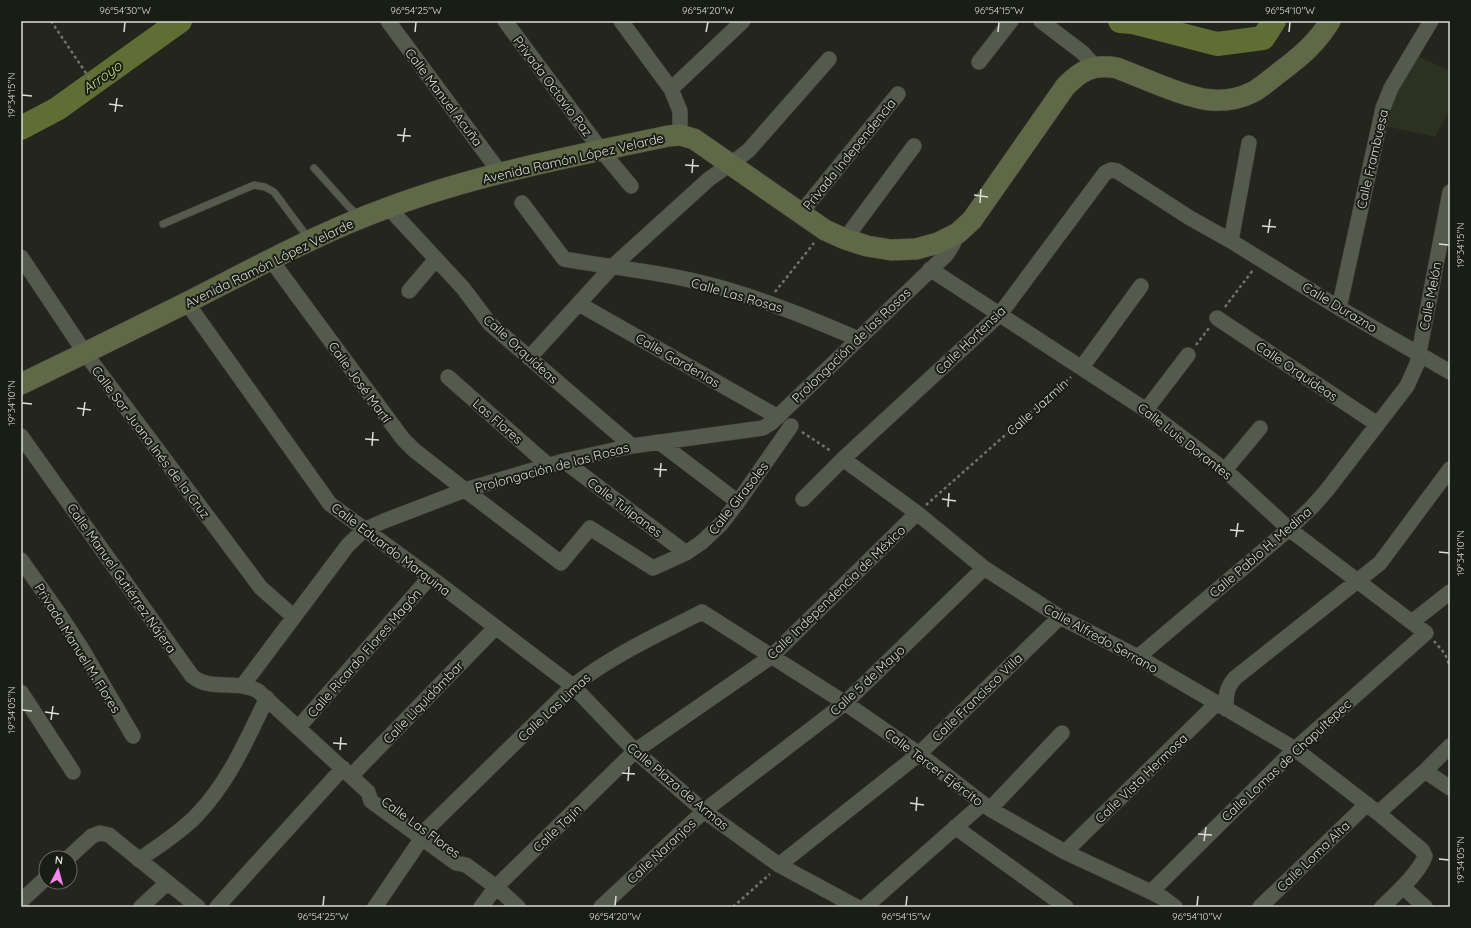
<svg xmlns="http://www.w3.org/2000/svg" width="1471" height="928" viewBox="0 0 1471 928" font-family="Quicksand,sans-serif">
	<rect width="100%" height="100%" fill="#24261d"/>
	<path fill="#2c3121" d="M1416,55L1450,71V109L1435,137L1381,125Z"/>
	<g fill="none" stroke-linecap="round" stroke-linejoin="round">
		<path stroke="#606d35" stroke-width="24" d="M1120,21L1132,22L1217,44L1263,38L1274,21
			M21,128L57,109L180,21"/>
		<g stroke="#3e4039" stroke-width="8">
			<path id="service" d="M314,168L349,207L359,216
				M163,224L254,185L265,187L274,192L309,239"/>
		</g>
		<g stroke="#3e4039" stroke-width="16">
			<path id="minor" d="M388,21L501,174
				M505,21L601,150L631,186
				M621,21L671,89L680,111V135
				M1041,21L1083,53L1095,67
				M979,62L1011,21
				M671,89L743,21
				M522,203L564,259C615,268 668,273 718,287C766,300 812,319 858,339
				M388,207L463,288L490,324L632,446
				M800,214L898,94
				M845,239L914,146
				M1231,241L1249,143
				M21,257L85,353L261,588L294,617
				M271,260L403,439L414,450L465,490L561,563L590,528L653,568L686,553L702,542L721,524L738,502L791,426
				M930,269L1146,410L1225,470L1289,529L1426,633L1295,749L1151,892
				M409,291L436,259
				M187,303L330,504L430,577L573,686L635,751L704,811L779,865L857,907
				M579,304L778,417
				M1339,308L1383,108L1391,88L1431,21
				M1217,318L1377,424
				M529,358L612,267L709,179L740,157L749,150L829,59
				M1082,367L1141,286
				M448,377L549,466
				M1146,410L1188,355
				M21,436L192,676C211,692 237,679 258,691L368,792L371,801L456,863L466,865L496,887L518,907
				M659,442L738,502
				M843,459L917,513L984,568L1060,617L1138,657L1295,749L1378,813L1422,850L1425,856C1420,872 1395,895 1382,907
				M564,461L686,553
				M1225,470L1260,428
				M803,499L843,459L1000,314L1105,173L1111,170L1117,171L1190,218L1231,241L1339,308L1450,372
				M21,560L60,615L82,649L133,736
				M1412,622L1450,592
				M1138,657L1289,529L1313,506L1327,490L1407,386L1417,364L1419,353L1450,192
				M243,685L348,545L364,530L384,521L465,490L564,461L632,446L763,428L771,423L946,255L952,246L958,233
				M21,692L73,772
				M1226,709C1226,695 1226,688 1235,678L1380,563L1450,469
				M298,728L430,577
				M1425,771L1450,788
				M351,776L496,627
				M990,809L1062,733
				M1378,813L1425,771L1450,746
				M955,827L1066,907
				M427,829L573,686C613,655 657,635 702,612L845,703L919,754L990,809L1065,852L1151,892L1163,898L1175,907
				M1065,852L1217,703
				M68,858L92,836L100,833L109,835L198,907
				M139,860C158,846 180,833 197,815C229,782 247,739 267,698
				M779,865L919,754L1060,617
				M1403,887L1425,907
				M21,901L46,878
				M141,907L167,883
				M217,907L343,768
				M375,907L422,838
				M481,907L496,887L635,751L772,656L917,513
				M601,907L704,811L845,703L984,568
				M865,907L982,804
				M1260,907L1367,804"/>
		</g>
		<g stroke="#3e4039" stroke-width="22">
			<path id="secondary" d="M21,384C77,357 132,330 188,302C253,269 318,233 387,208C477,174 575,156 668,136L680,135L694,139L825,230L845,239L867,246L891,250L916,249L938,243L958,233L972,220L1065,87C1081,70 1093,64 1117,68C1132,74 1147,80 1162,86C1193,98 1221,108 1253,92C1262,87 1271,79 1280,72C1300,57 1317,43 1330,21"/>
		</g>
		<path stroke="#72746c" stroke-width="2.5" stroke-dasharray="3 3" stroke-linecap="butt" d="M51,21L92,82
			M775,292L814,243
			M1225,307L1253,270
			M1196,345L1209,328
			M802,432L831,451
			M926,505L1071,377
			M1434,641L1445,654L1450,666
			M733,907L770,874"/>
		<use href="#service" stroke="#56594e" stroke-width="7"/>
		<use href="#minor" stroke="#56594e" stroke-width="15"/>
		<use href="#secondary" stroke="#606848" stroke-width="21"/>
	</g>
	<path fill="none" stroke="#dbddd7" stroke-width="1.5" d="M124,32L125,22M415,32L416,22M706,32L708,22M998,32L999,22M1289,32L1290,22M22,95L32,96M109,104L123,106M115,112L117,98M397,135L411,136M403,142L405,128M685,165L699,166M692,173L693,159M974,195L988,197M980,203L981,189M1262,226L1276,227M1268,233L1270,219M1439,244L1449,245M22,403L32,404M77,408L91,410M83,416L85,402M365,439L379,440M372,446L373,432M654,469L667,470M660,477L661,463M942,499L956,501M948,507L949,493M1230,530L1244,531M1236,537L1238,523M1439,552L1449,553M22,710L32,711M45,712L59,714M51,720L53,706M333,743L347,744M340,750L341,737M622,773L635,774M628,781L629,767M910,803L924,805M916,811L917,797M1198,834L1212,835M1204,841L1206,827M1439,859L1449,860M323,906L324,896M615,906L616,896M906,906L907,896M1197,906L1198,896"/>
	<g text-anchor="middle" stroke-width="4" stroke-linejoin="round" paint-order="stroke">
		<g font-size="13" fill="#dbddd7" stroke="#1a1d14">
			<text transform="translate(553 86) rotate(53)" y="5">Privada Octavio Paz</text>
			<text transform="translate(444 97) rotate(53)" y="5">Calle Manuel Acuña</text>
			<text transform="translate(849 154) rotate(-51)" y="5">Privada Independencia</text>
			<text transform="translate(573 158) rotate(-13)" y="5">Avenida Ramón López Velarde</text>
			<text transform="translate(1372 159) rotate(-77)" y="5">Calle Frambuesa</text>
			<text transform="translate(269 263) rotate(-26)" y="5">Avenida Ramón López Velarde</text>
			<text transform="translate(737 295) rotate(16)" y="5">Calle Las Rosas</text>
			<text transform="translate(1430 296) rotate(-79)" y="5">Calle Melón</text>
			<text transform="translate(1340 307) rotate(31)" y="5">Calle Durazno</text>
			<text transform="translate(970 340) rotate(-44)" y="5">Calle Hortensia</text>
			<text transform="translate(851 345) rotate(-44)" y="5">Prolongación de las Rosas</text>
			<text transform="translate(521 349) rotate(42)" y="5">Calle Orquídeas</text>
			<text transform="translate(678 360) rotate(30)" y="5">Calle Gardenias</text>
			<text transform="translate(1297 371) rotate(34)" y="5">Calle Orquídeas</text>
			<text transform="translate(360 382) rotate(54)" y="5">Calle José Martí</text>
			<text transform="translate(1037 407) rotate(-42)" y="5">Calle Jazmín</text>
			<text transform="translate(498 421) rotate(41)" y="5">Las Flores</text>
			<text transform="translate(1185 441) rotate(38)" y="5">Calle Luis Dorantes</text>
			<text transform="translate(151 442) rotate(53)" y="5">Calle Sor Juana Inés de la Cruz</text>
			<text transform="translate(552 467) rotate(-15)" y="5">Prolongación de las Rosas</text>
			<text transform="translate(738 498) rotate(-52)" y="5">Calle Girasoles</text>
			<text transform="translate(625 507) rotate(37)" y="5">Calle Tulipanes</text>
			<text transform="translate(391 549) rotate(37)" y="5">Calle Eduardo Marquina</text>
			<text transform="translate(1260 552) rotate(-41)" y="5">Calle Pablo H. Medina</text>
			<text transform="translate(122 578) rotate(55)" y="5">Calle Manuel Gutiérrez Nájera</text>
			<text transform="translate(836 592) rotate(-44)" y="5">Calle Independencia de México</text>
			<text transform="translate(1101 638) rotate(29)" y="5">Calle Alfredo Serrano</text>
			<text transform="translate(78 648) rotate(58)" y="5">Privada Manuel M. Flores</text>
			<text transform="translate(364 653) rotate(-49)" y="5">Calle Ricardo Flores Magón</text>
			<text transform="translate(867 680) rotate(-43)" y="5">Calle 5 de Mayo</text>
			<text transform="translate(977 697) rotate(-44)" y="5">Calle Francisco Villa</text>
			<text transform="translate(423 702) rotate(-46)" y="5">Calle Liquidámbar</text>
			<text transform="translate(554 707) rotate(-43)" y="5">Calle Las Limas</text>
			<text transform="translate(1286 760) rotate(-43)" y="5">Calle Lomas de Chapultepec</text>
			<text transform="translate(934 767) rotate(37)" y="5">Calle Tercer Ejército</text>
			<text transform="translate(1141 778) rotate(-44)" y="5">Calle Vista Hermosa</text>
			<text transform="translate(678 786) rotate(40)" y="5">Calle Plaza de Armas</text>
			<text transform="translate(421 827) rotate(36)" y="5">Calle Las Flores</text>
			<text transform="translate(557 828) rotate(-44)" y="5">Calle Tajín</text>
			<text transform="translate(661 851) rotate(-43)" y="5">Calle Naranjos</text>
			<text transform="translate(1313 856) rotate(-44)" y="5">Calle Loma Alta</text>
		</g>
		<g font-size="14" font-style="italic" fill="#c9de89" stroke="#1a1d14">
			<text transform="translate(102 77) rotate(-36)" y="5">Arroyo</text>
		</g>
	</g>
	<rect width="1471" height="928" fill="none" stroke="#1a1d14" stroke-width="44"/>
	<g transform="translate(58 870) rotate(6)"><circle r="19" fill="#1a1d14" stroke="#676a62"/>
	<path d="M0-3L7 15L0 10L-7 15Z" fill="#f688ed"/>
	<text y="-6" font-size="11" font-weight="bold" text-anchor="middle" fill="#dbddd7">N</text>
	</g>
	<rect x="22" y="22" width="1427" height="884" fill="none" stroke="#dbddd7" stroke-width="1.5"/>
	<g font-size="10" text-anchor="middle" fill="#dbddd7">
		<text x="125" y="14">96°54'30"W</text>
		<text x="416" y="14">96°54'25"W</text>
		<text x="708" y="14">96°54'20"W</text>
		<text x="999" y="14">96°54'15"W</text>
		<text x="1290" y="14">96°54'10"W</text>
		<text transform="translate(11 95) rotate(-90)" y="4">19°34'15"N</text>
		<text transform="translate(1460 245) rotate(-90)" y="4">19°34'15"N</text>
		<text transform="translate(11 403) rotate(-90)" y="4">19°34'10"N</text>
		<text transform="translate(1460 553) rotate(-90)" y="4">19°34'10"N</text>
		<text transform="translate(11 710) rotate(-90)" y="4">19°34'05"N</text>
		<text transform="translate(1460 860) rotate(-90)" y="4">19°34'05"N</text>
		<text x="323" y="920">96°54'25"W</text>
		<text x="615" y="920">96°54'20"W</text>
		<text x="906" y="920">96°54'15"W</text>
		<text x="1197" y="920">96°54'10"W</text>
	</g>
</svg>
